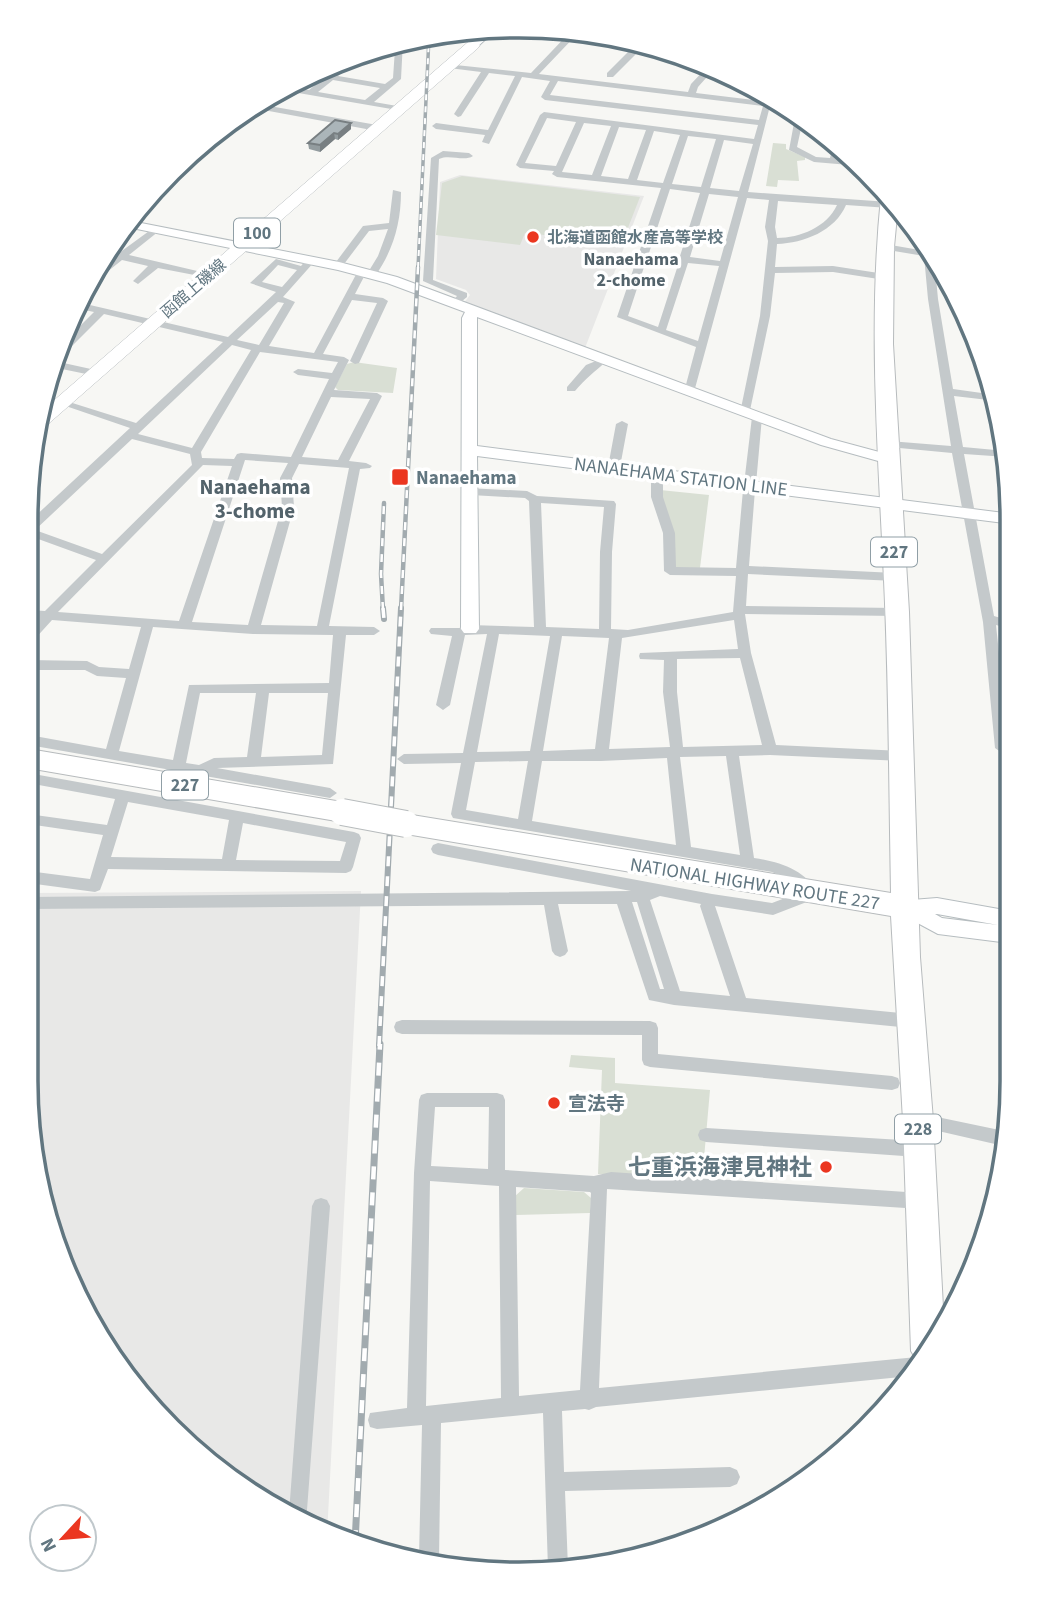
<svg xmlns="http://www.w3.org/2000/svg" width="1039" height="1601" viewBox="0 0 1039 1601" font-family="'Source Sans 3','Noto Sans JP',sans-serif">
	<rect width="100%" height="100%" fill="#f7f7f4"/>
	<path fill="#e8e8e7" d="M460,175L644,196L585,348L464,303L470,295L466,290L436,279L440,182Z
		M361,891L327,1535L219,1473L110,1356L52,1240L26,1081L28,893Z"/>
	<path fill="#d9dfd4" d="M773,143L786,144V149L805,157V160L797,161L799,181L778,180L777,187L766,186Z
		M462,176L640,197L622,243L525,233L520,245L436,235L442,183Z
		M354,362L397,368L393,393L338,390L335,387L347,364Z
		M660,490L709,495L700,568H674Z
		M571,1055L615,1058V1083L710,1090L702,1181L598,1174L602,1070L569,1067Z
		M524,1188L584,1192L591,1198L590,1213L516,1215L514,1197Z"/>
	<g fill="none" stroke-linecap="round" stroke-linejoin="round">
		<g stroke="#b6bdc0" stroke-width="2">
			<path id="secondary" d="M486,28H498L477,47H469V43Z
				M131,221L339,262L397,277L831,439L894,456L897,459L889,464L821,445L477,317V446L1012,514V524L477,456L479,629L476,633H464L461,629L462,318L465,312L387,283L338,270L127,227Z
				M937,898L1010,911L1009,943L938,934L899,913L896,907L899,901ZM935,914H937L998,925L942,918Z"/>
		</g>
		<g stroke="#b7bcbf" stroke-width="1">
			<path id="primary" d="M473,41L480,45L478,48L47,425L39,426L44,409L468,42Z"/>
		</g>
		<g stroke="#b7bbbd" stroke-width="2">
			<path id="highway" d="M886,193L898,205L894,247L893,344L909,612L920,957L933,1120L944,1326L919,1364L911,1351L903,1120L891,916L406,834L397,831L393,824L397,817L406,814L891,893C889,789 889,684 884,580C878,452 868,324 881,197Z
				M29,749L342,802L351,805L355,812L351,819L342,822L28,768Z"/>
		</g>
		<path fill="#c4c9cb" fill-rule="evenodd" d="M572,30H581L539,74L688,92L691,84L708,66L714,69L698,87L696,93L771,102L748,192L889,202L894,205L889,208L846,205C835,231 804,243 777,244L775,267L833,266L885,274L890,277L885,280L833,272L775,273L770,316L749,415H741L740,413L760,316L768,241L765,227L769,200L747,198L694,392L689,395L684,392L696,347L617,317L661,188L557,177L552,174L554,171L520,168L516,165L540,115L544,112L754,139L758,125L545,100L541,97L550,81L522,77L489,144L482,142L485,135L436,129L432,126L436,123L488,130L515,76L489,73L461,116L458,117L454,114L481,72L449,68H446V64L531,73ZM558,81L763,106L759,120L550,95ZM547,118L576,122L556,166L525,163ZM584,123L611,126L592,175L562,172ZM619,127L646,130L628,179L601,176ZM654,131L680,135L663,183L637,180ZM688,136L716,139L701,187L672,184ZM724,140L753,144L739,191L710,188ZM670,189L700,193L680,256L649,253ZM709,194L738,197L720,261L690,257ZM778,201L837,205C827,227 800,238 777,238L775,227ZM647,258L679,262L658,327L628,316ZM688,263L719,266L698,341L666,330Z
			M403,41L401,79L374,102L403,107V111L281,90L287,86L309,90L348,59L362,54L338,76L385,84L393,78L395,49L383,46ZM333,80L380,88L365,100L318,92Z
			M637,43L645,45L613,77H607V73Z
			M258,104L377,125L381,128L377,131L252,108Z
			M801,117L806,121L802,124L797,147L816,157L830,158L834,141L840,145L839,159L856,161L861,166L814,162L789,150L794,123Z
			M443,151L469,153L473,156C464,162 450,154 439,159L433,280L467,293V297L456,306L451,303L457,296L423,281L431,158Z
			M393,190L401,192C401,223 393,251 375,276L367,274L378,256L388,229L369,231L341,268H335L333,266L363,226L389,223Z
			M149,194L154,197L146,205H141Z
			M156,226L159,227V231L129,255L210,274V278L158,268L138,284L133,281L148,266L122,260L107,272H101V268L113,258L107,256L111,251L119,253Z
			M885,244L931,252L934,257L938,299L953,389L996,395L997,401L954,396L963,447L1006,451L1007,457L964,454L994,616L1011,621V629L996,625L1009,748L1002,753L995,748L983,622L952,453L889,447L883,444L889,441L951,446L928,299L924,256L882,249L880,247Z
			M276,259L301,266L307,259L315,261L283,297L295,302L269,346L314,353L359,269L367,271L355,294L383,298L388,301L359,363L355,364L350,361L377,303L352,300L323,354L344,357L349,360L334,390L377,393L382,396L349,461L366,463L372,466L370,468L360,469L329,626L374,627L380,631L374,635H346L333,764L217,768L330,788L337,793L330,798L29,745V735L106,749L126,678L97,676L85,670H29V660L87,661L99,667L129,669L141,627L52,620L33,641L29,642V629L38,619L29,618V610L45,611L96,560L30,536V521L130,428L57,403L62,400L66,401L136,423L223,342L104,314L66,352L61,353L65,341L94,312L75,308L77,302L228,337L276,292L250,283ZM278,265L297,270L282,287L262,282ZM278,302L284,303L259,345L237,340ZM232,345L251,350L192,448L138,434ZM260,352L338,362L332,373L298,369L293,372L298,375L329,379L291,457L241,453L237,454L234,459L202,458L201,452ZM331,397L370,399L338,460L302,457ZM132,439L190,454L192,465L102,554L35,530ZM245,460L288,463L280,478L282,507L248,625L192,622ZM299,464L349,468L317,626L261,625L294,507L292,478ZM203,465L232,466L179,621L58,612ZM153,627L253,634L333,635L329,683L189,685L173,760L119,751ZM200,693H256L247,757L214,758L199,765L186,763ZM269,693H328L322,755L261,757Z
			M601,359L606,362C595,371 585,379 575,391H567V387L586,365Z
			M59,362L100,371L101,373L96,376L57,368Z
			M757,414L762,417L756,484L752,487L755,490L749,566L895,573L901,577L895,581L748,574L746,606L897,608L903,612L897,616L745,614L751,653L776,745L902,751L909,756L902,761L770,755L739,756L754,858C781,862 805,870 819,894L817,898L773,915L715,906L746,998L911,1014L917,1016L919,1021L917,1026L911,1028L674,1005L649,1000L617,904H558L568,951L565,955L560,957L555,955L552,951L544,905L27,909L28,897L631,891L438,855L433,853L431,849L433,845L438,843L712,894L772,903L801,892L789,880L772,872L453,818L451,814L461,763L404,764L397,759L404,754L463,753L487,634L465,635L450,705L443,710L436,705L452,636L431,634L429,631L431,628H459L470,625L534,627L529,501L525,498L471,495L467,494V488L527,491L537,496L614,501L616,504L612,552L611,629L628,630L733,612L736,576L670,575L664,571L663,533L651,497V478L657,474L663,478V497L675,533L676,567L736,568L743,490L747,487L744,484L752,417ZM541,503L604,507L600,552L599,629L546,627ZM734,620L738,649L640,653L639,656L640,659L664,660L663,692L670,747L609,749L622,638ZM499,634L550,636L530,751L477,752ZM562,636L609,638L595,749L543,751ZM740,658L762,745L683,747L677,692V659ZM726,756L740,855L691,847L680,757ZM667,758L676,845L532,821L542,761H601ZM528,761L518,819L466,810L475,762ZM660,896L701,904L700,906L730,996L680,991L650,900ZM632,902H637L664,989H660Z
			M622,421L628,424L620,467L614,470L608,467L616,424Z
			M28,773L354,832L359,834L361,838L353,867L351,871L346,873L108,869L100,890L95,892L28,883V871L90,879L103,835L28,824V814L107,825L115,799L28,783ZM128,802L229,820L222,859L111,857ZM243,823L346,842L340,861L236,860Z
			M402,1020L650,1021L656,1023L658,1028V1054L892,1076L898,1078L900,1083L898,1088L892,1090L650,1067L644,1065L642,1060V1035L402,1034L396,1032L394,1027L396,1022Z
			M427,1093H497L503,1095L505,1100V1170L594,1176L611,1172L921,1193L927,1195L930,1201L927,1207L921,1209L607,1189L599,1388L917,1357L922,1359L911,1376L596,1407L589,1410L585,1409L562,1411L564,1472L730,1467L737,1470L740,1477L737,1484L730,1487L565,1491L568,1568L548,1569L543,1413L441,1423L439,1560L438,1562L419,1558L422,1425L377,1429L370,1427L368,1420L370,1413L407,1408L414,1173L419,1100L421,1095ZM435,1107H489L488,1169L431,1166ZM430,1181L499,1186L501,1398L426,1406ZM516,1187L590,1192L591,1193L580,1390L519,1396Z
			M918,1113L1009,1132L1008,1147L912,1125L910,1120L912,1115Z
			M706,1128L918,1141L924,1144L926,1149L924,1154L918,1157L706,1142L700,1140L698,1135L700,1130Z
			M321,1198L327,1200L330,1206L306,1523L289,1513L312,1206L315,1200Z"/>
		<use href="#secondary" fill="#fff" fill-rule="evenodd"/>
		<use href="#primary" fill="#fff" fill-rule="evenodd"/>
		<use href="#highway" fill="#fff" fill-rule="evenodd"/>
		<g stroke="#a2abaf" stroke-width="3.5">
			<path id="rail-far3" d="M418,268L429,37"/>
		</g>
		<g stroke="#a2abaf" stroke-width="4.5">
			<path id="rail-far2" d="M383,610L381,574L384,503
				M401,610L418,267"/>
		</g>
		<g stroke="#a2abaf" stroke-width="6">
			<path id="rail-far1" d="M383,608L384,619
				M379,1046L401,608"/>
		</g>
		<g stroke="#a2abaf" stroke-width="7">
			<path id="rail" d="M355,1543L380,1044"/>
		</g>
		<use href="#rail-far3" stroke="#fff" stroke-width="2" stroke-dasharray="6" stroke-linecap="butt"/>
		<use href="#rail-far2" stroke="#fff" stroke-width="2.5" stroke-dasharray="8" stroke-linecap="butt"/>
		<use href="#rail-far1" stroke="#fff" stroke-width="3.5" stroke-dasharray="10" stroke-linecap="butt"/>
		<use href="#rail" stroke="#fff" stroke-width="4.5" stroke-dasharray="13" stroke-linecap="butt"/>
		<g stroke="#b7bbbd" stroke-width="28" stroke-linecap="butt">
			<path id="highway-bridge" d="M342,812L406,824"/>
		</g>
		<use href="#highway-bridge" stroke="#fff" stroke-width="26"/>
	</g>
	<path fill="#939c9f" d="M335,120L351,129L338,140L335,139L320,152L309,149L308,143Z"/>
	<path fill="#787f82" d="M351,123V129L338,140V134Z
		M334,133L335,139L320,152V145Z"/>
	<path fill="#abb5b9" stroke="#787f82" stroke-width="2" d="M335,120L351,123L338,134L334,133L320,145L308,143Z"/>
	<g fill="#eb3620" stroke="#fff" stroke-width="2.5">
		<circle cx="533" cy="237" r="7"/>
		<rect x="391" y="468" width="18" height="18" rx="3.5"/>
		<circle cx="554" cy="1103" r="7"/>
		<circle cx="826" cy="1167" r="7"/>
	</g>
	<g text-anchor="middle" stroke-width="7" stroke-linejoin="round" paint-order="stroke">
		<g font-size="16" font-weight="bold" fill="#617680" stroke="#fff" text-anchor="start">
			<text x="547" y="243">北海道函館水産高等学校</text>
		</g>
		<g font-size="16" fill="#617680" stroke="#fff">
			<text transform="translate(193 288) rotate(-41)" y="6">函館上磯線</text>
		</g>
		<g fill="#fff" stroke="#909fa6" stroke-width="2">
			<rect x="234" y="218.5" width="46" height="29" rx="5"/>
			<rect x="871" y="537.5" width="46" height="29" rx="5"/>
			<rect x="162" y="770.5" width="46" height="29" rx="5"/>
			<rect x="895" y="1114.5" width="46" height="29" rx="5"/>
		</g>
		<g font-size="18" font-weight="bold" fill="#617680">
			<text x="257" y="239">100</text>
			<text x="894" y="558">227</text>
			<text x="185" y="791">227</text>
			<text x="918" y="1135">228</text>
		</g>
		<g font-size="18" font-weight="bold" fill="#53636b" stroke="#fff">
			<text x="631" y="265">Nanaehama<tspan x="631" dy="21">2-chome</tspan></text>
		</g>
		<g font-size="19" fill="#617680" stroke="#fff">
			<text transform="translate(681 476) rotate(7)" y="7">NANAEHAMA STATION LINE</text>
			<text transform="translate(755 883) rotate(9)" y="7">NATIONAL HIGHWAY ROUTE 227</text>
		</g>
		<g font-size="19" font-weight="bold" fill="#617680" stroke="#fff" text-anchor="start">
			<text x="416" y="484">Nanaehama</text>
			<text x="568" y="1110">宣法寺</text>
		</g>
		<g font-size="21" font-weight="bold" fill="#53636b" stroke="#fff">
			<text x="255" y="494">Nanaehama<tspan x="255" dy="24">3-chome</tspan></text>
		</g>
		<g font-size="23" font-weight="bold" fill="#617680" stroke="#fff" text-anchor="end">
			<text x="812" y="1175">七重浜海津見神社</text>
		</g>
	</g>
	<path d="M0 0H1039V1601H0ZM519 38H519A481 481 0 0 1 1000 519V1081A481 481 0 0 1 519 1562H519A481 481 0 0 1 38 1081V519A481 481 0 0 1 519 38Z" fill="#fff" fill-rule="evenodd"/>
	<path fill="none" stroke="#617680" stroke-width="3.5" d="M519 38H519A481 481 0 0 1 1000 519V1081A481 481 0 0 1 519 1562H519A481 481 0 0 1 38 1081V519A481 481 0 0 1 519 38Z"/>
	<g transform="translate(63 1538) rotate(244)"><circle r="33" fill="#ffffff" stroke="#c0c8cc" stroke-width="2"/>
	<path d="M0-5L12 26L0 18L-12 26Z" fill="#eb3620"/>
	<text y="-10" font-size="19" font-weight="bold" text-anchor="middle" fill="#617680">N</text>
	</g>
</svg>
